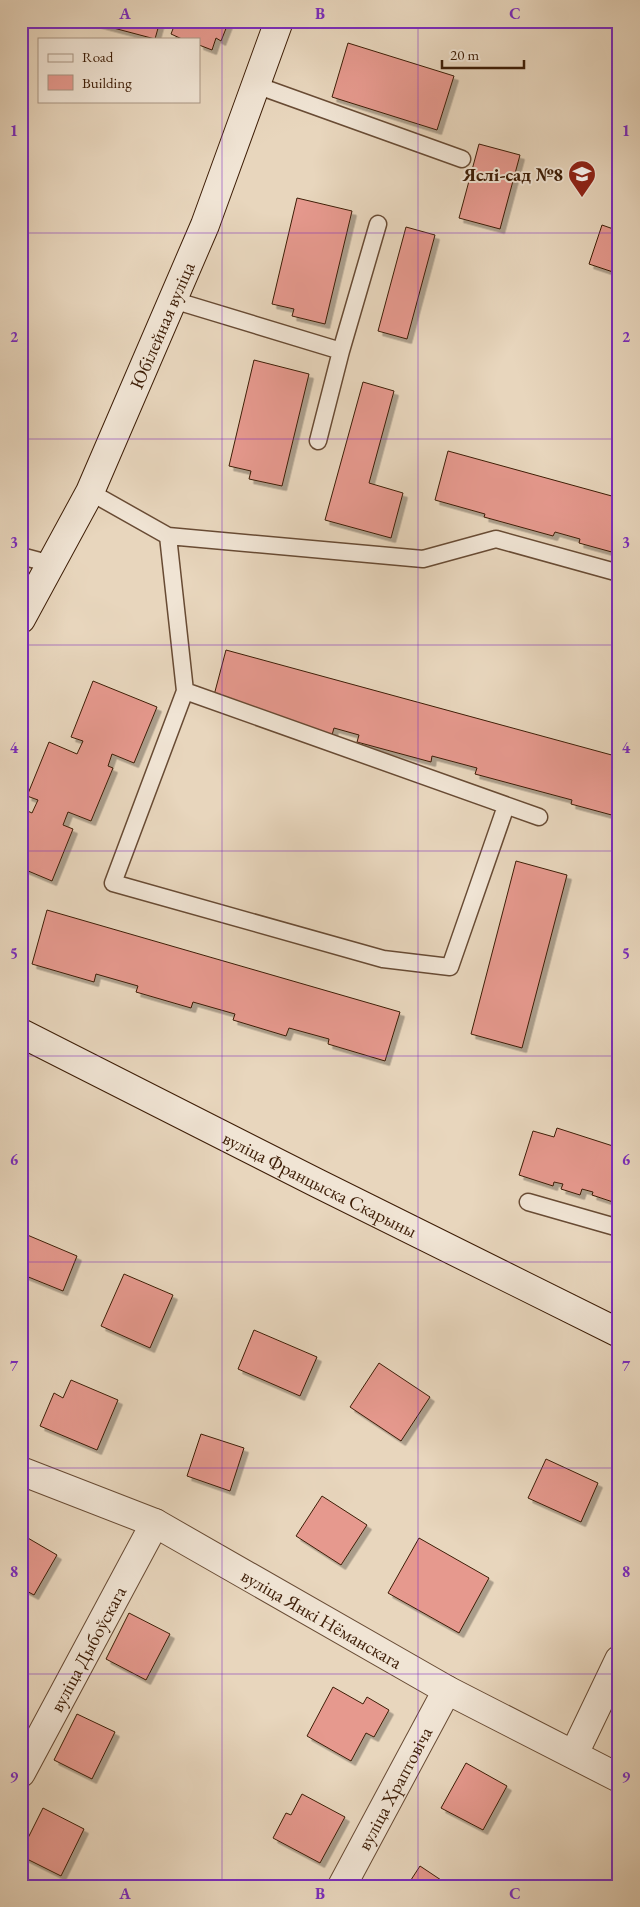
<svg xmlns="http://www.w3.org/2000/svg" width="640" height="1907" viewBox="0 0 640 1907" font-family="'EB Garamond',serif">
	<defs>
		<filter id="shadow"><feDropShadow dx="4.5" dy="4.5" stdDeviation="0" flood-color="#0004"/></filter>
	</defs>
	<rect width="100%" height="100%" fill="#e8d6bd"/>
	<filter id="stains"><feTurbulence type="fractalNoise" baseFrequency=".004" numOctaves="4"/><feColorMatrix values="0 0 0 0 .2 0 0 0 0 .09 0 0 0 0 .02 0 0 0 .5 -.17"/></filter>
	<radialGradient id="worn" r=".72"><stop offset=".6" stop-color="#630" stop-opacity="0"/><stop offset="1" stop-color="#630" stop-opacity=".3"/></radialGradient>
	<path fill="#e6998e" stroke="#3d1d06" filter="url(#shadow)" d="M87,21H160L155,39Z
		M176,21H229L221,41L216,38L212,50L199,45V39H182L171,34Z
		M348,43L454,76L437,130L332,97Z
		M479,144L520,155L500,229L459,218Z
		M297,198L352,211L325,324L292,316L294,309L272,304Z
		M602,225L619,231V274L589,264Z
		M406,227L435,235L407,339L378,331Z
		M619,335V351L614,349Z
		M254,360L309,374L282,486L249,479L251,471L229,466Z
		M363,382L394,391L369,483L403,493L391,538L325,520Z
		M448,451L619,498V554L579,543L580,539L555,532L553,536L484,517L485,514L435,500Z
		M226,650L619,757V817L571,804L572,800L475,774L477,768L432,756L431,762L357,742L359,735L334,728L332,735L213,699Z
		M93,681L157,707L134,763L112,754L108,766L113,768L91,821L68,812L63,825L73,829L52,881L21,868V808L32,813L38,800L27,796L49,742L77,754L83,741L71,737Z
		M516,861L567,875L522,1048L471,1034Z
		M47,910L400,1012L385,1061L328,1044L329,1039L289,1028L286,1036L233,1020L235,1014L193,1002L191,1008L136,992L138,986L96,974L94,982L32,964Z
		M557,1128L616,1147L614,1153L619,1154V1204L592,1195L593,1192L582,1189L580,1195L561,1189L563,1184L554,1182L553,1186L519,1175L533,1131L554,1137Z
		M25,1234L77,1256L63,1291L21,1274V1244Z
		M124,1274L173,1295L150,1348L101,1326Z
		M254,1330L317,1357L300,1396L238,1369Z
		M379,1363L430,1397L401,1441L350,1407Z
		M71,1380L118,1400L97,1450L40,1426L54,1393L63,1398Z
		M201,1434L244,1448L230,1491L187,1476Z
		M546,1459L598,1483L581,1522L528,1498Z
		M322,1496L367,1525L341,1565L296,1536Z
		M21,1534L57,1555L34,1595L21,1588Z
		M419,1538L489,1578L459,1633L388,1593Z
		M129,1613L170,1634L146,1680L106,1659Z
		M333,1687L363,1704L367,1697L389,1710L374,1737L366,1733L351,1761L307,1736Z
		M77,1714L115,1732L92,1779L54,1760Z
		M466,1763L507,1786L483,1830L441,1808Z
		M302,1794L345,1817L320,1863L273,1838L286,1813L291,1815Z
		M43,1808L84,1829L61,1876L21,1856V1852Z
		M420,1866L450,1886H407Z
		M619,1874V1886H613Z"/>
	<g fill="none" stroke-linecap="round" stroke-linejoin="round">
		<g stroke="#684b34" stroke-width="19">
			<path id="lane" d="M256,85L462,159
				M173,300L341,351
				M318,441L341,351L378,224
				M90,492L168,536L423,559L496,539L619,573
				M168,536L185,691L539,817
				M21,556L51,564
				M185,691L113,883L383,959L450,967L506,806
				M528,1202L619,1228"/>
		</g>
		<g stroke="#684b34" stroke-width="30">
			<g id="street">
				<path id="s1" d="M21,1471L155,1523L447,1690L619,1778"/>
				<path d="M574,1754L619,1660"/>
				<path id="s2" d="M21,1773L155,1523"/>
				<path id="s3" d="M342,1886L447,1690"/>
			</g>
		</g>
		<g stroke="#3d1d06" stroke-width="30">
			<g id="secondary">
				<path id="s4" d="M21,619L90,492L205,225L279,21"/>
				<path id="s5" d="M21,1033L317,1183L619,1333"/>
			</g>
		</g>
		<use href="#lane" stroke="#f0e4d4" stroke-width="16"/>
		<use href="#street" stroke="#f0e4d4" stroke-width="28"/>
		<use href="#secondary" stroke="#f0e4d4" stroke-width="28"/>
	</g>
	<path fill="none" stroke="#7b2cbf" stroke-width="1" stroke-opacity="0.55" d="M222,21V1886M418,21V1886M21,233H619M21,439H619M21,645H619M21,851H619M21,1056H619M21,1262H619M21,1468H619M21,1674H619"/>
	<defs>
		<g id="school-pin" transform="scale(1.4375)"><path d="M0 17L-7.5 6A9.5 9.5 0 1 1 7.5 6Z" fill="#8f2418" stroke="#f0e4d4"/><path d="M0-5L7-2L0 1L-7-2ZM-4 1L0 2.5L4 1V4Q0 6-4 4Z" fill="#fff"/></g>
	</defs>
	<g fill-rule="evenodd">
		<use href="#school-pin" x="582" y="174"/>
	</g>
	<g text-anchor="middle" stroke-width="4" stroke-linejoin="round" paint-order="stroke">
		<g font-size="19" font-weight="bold" fill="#3d1d06" stroke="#f0e4d4" text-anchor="end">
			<text x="563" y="181">Яслі-сад №8</text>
		</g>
		<g font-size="19" fill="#3d1d06" stroke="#f0e4d4">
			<text dy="7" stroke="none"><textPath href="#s4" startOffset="326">Юбілейная вуліца</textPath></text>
			<text dy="7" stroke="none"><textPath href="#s5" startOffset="335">вуліца Францыска Скарыны</textPath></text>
			<text dy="7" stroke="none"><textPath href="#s1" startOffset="336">вуліца Янкі Нёманскага</textPath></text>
			<text dy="7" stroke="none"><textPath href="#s2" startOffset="141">вуліца Дыбоўскага</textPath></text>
			<text dy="7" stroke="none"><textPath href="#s3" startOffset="111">вуліца Храптовіча</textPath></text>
		</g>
	</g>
	<rect width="640" height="1907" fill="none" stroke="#e8d6bd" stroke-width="55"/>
	<rect x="38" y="38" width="162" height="65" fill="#f0e4d4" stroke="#a89482"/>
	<rect x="48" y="54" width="25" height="8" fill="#f0e4d4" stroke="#a89482"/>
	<text x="82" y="62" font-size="15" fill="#3d1d06">Road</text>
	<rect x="48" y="75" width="25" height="15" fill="#e6998e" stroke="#a89482"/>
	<text x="82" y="88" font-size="15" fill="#3d1d06">Building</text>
	<path d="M442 60v8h82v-8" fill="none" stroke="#3d1d06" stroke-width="2.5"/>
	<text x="450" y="60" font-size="15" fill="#3d1d06" stroke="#f0e4d4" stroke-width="4" paint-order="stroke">20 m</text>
	<rect x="28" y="28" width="584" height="1852" fill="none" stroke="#7b2cbf" stroke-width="2"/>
	<g font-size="16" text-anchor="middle" font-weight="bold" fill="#7b2cbf">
		<text x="125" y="19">A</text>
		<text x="320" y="19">B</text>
		<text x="515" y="19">C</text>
		<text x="14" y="136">1</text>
		<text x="626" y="136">1</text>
		<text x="14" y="342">2</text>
		<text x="626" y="342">2</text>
		<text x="14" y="548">3</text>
		<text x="626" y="548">3</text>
		<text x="14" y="753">4</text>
		<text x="626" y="753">4</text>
		<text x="14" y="959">5</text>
		<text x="626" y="959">5</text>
		<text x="14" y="1165">6</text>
		<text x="626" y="1165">6</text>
		<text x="14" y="1371">7</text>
		<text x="626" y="1371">7</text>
		<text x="14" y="1577">8</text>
		<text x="626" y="1577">8</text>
		<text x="14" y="1782">9</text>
		<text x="626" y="1782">9</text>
		<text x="125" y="1899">A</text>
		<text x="320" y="1899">B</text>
		<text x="515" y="1899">C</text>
	</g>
	<rect width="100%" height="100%" filter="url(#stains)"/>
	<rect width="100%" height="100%" fill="url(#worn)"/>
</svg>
